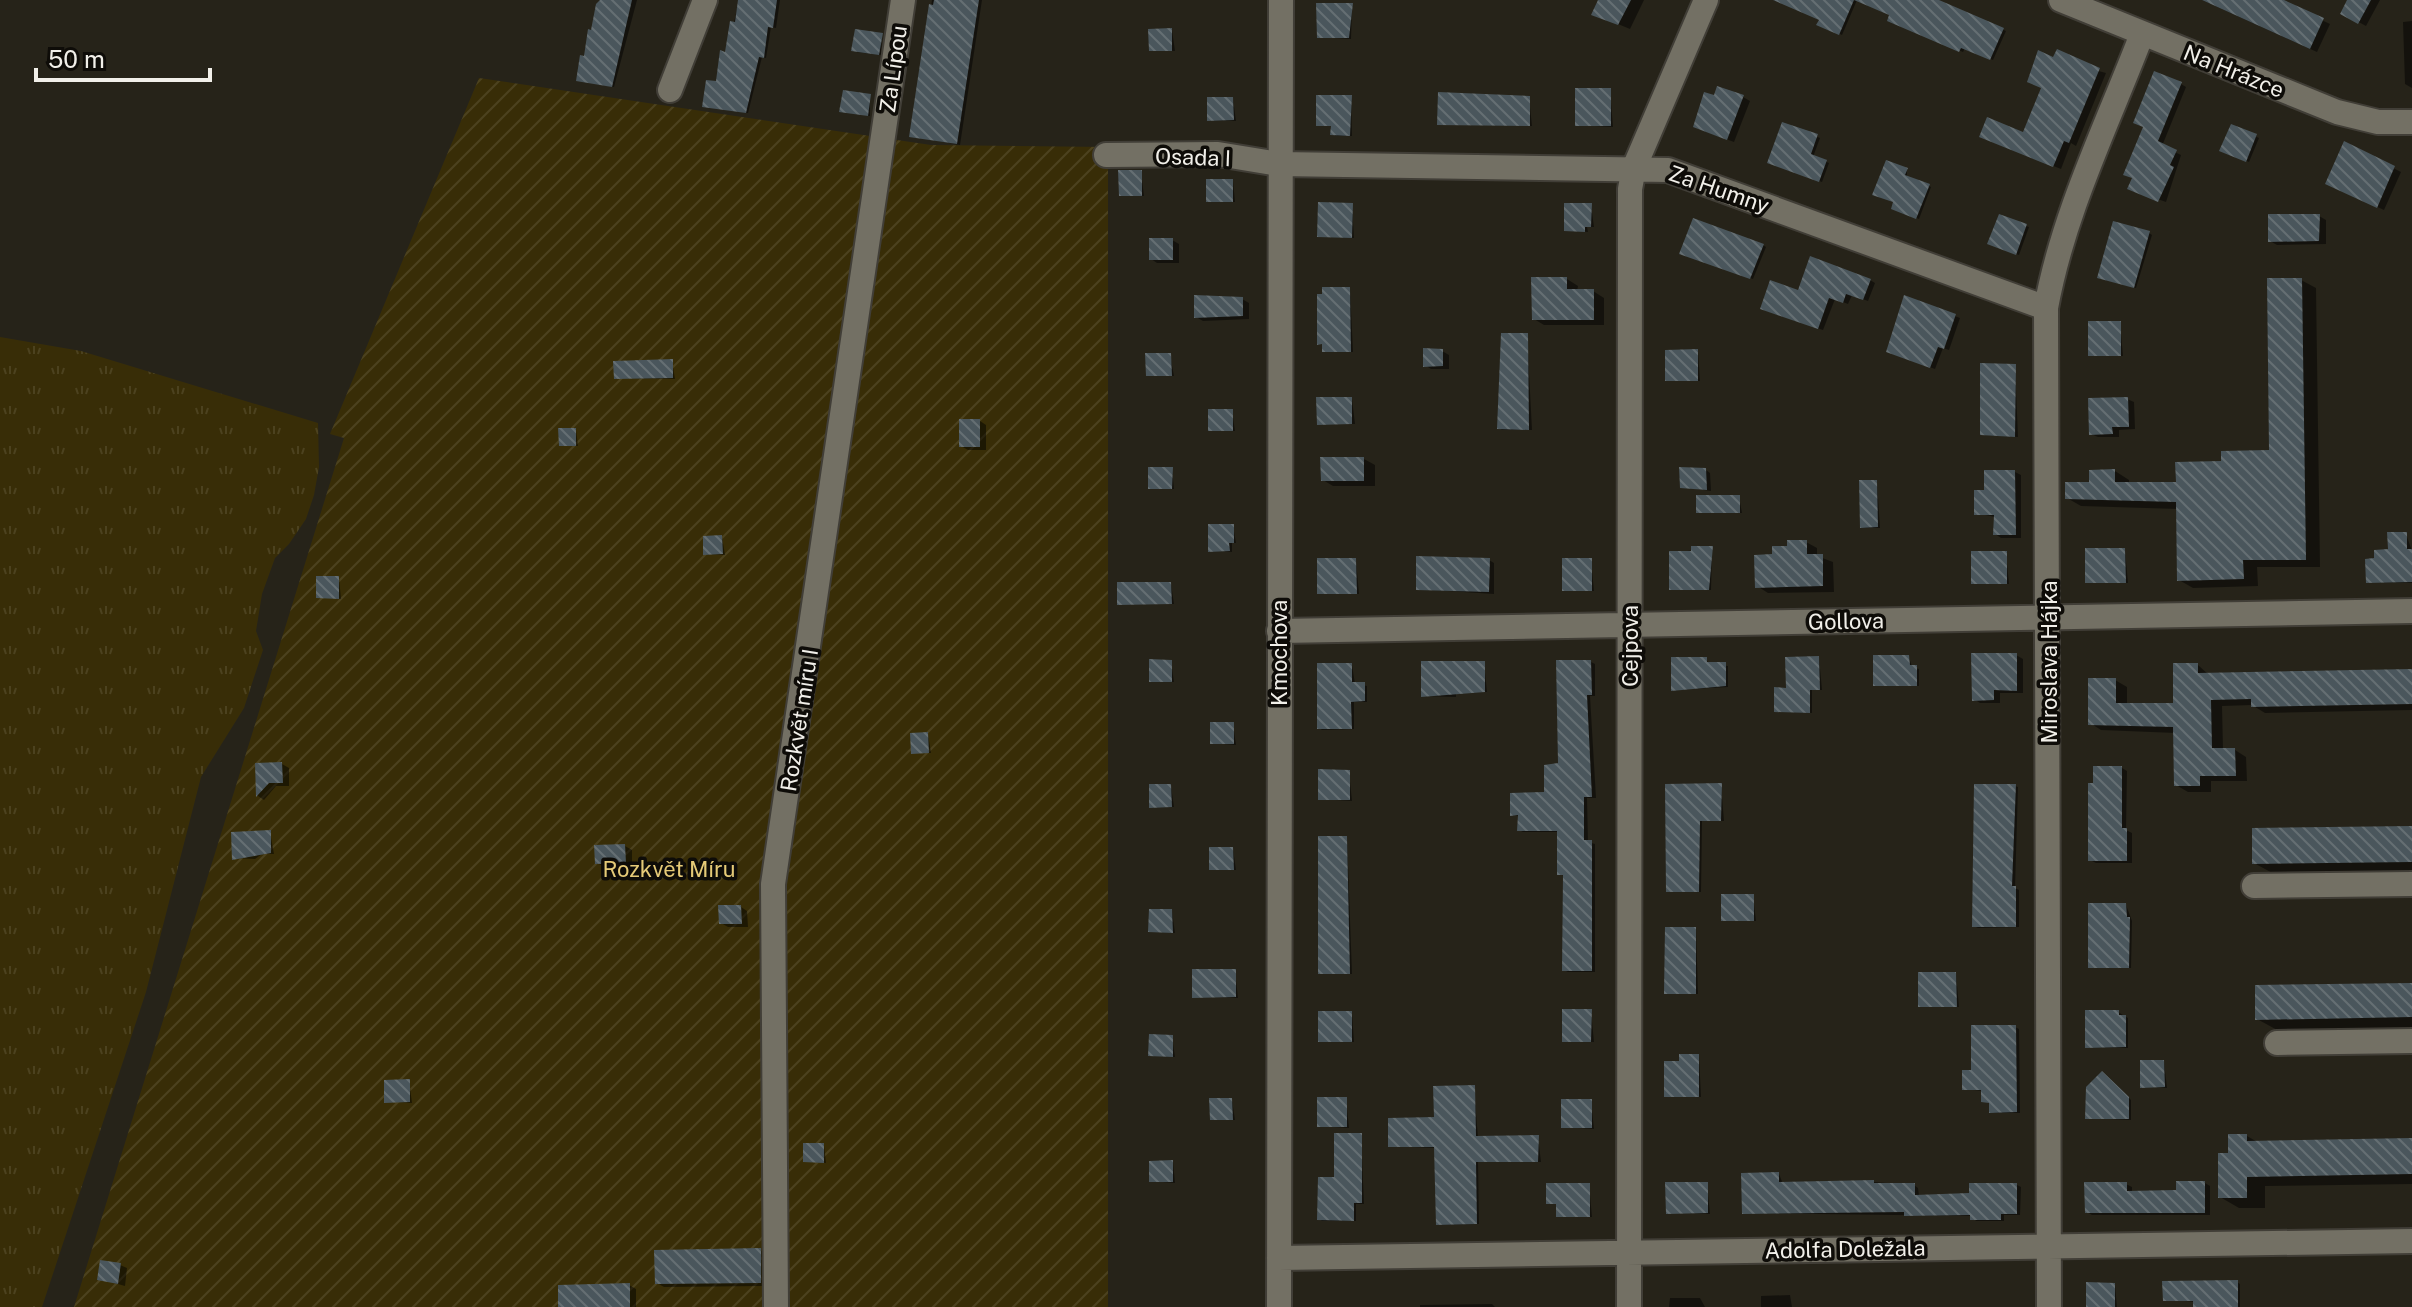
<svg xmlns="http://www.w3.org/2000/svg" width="2412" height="1307" viewBox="0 0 2412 1307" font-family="'Public Sans',sans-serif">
	<defs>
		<pattern id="grass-tufts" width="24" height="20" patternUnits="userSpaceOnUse" patternTransform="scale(2)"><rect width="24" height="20" fill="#382d07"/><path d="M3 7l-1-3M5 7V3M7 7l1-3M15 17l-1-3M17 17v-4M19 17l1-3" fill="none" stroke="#4c421f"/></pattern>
		<pattern id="garden-furrows" width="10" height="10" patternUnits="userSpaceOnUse" patternTransform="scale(2)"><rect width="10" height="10" fill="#382d07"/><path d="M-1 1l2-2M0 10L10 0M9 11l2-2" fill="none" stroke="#4c421f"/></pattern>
		<pattern id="building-back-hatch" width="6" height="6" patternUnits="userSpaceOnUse" patternTransform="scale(2)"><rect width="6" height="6" fill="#4a565c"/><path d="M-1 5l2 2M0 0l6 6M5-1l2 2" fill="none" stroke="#656f73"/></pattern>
	</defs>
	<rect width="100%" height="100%" fill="#262319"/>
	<path fill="url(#grass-tufts)" d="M0,337L81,351L318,423L319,467L314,495L306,519L289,544L275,558L262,594L256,631L263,650L244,708L201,777L146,992L42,1307H0Z"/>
	<path fill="url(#garden-furrows)" d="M479,78L931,145L1108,147V1307H74L344,438L330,434Z"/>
	<path fill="#0007" d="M600,0H637L614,87L579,80Z
		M739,0H780L776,28L771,27L766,58L762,57L748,113L707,107L727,54Z
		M932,0H982L960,145L911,136Z
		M1600,0H1644L1630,29L1594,14Z
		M1774,0H1933L2006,31L1993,60L1965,48L1963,52L1892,22V14L1857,0L1842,35L1819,24L1821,19Z
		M2202,0H2279L2330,24L2317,52Z
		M2350,0H2380L2366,26L2342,13Z
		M1352,5L1351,39L1319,37Z
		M2412,21V88L2405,84L2403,22Z
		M1172,30L1175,51L1150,50Z
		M882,35L881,55L856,52Z
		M2054,59L2106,73L2076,146L2071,143L2061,169L1988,140L2024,135Z
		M2181,84L2186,87L2162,146L2181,155L2166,202L2135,191Z
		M1610,90L1613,127L1577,125Z
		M870,96V116L844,112Z
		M1351,97L1352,136H1335L1333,126L1318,125Z
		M1743,97L1750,101L1734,142L1702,130Z
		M1529,98L1532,126L1439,124Z
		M1233,99L1236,121L1209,120Z
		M1783,124L1820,138L1813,157L1829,163L1822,182L1772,164Z
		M2232,126L2259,138L2249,162L2222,150Z
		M2345,144L2401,172L2384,210L2334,187Z
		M1907,170V178L1931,187L1919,219L1896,209L1895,202L1877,196Z
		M1141,172L1144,196L1121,195Z
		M1233,181L1235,202L1208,201Z
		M1352,205L1354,238L1319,236Z
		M1591,205L1594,227H1587L1588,232L1566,230Z
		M2319,216L2326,220V244L2277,245L2270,241Z
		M2026,226L2029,227L2019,255L1992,245Z
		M2149,233L2152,235L2136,288L2102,279Z
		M1172,240L1179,244V263H1157L1151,259Z
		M1763,245L1766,247L1753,279L1684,254Z
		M1567,279L1578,286L1577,291H1593L1604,298V325H1544L1534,319Z
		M1870,280L1875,283L1868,301L1852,295L1848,304L1835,299L1823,330L1767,311L1799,293Z
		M2301,280L2316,288L2320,567H2257L2258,586L2193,588L2179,580L2178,509L2081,506L2067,498L2115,471L2129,480V484H2178L2223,463L2271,452Z
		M1350,289L1353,352H1327L1324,345L1319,343Z
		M1906,298L1960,318L1949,350L1943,348L1935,369L1893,354Z
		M1242,299L1249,303V319L1203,321L1196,317Z
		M2120,323L2123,356L2090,355Z
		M1527,335L1532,430H1502L1499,428Z
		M1442,351L1449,355V369H1431L1425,365Z
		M1698,351L1700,381L1667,380Z
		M1170,355L1174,376L1148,375Z
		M672,361L675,379L616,378Z
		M2015,366L2018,437L1985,435L1982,434Z
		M1352,399L1355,424H1319Z
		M2127,399L2134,402L2135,429L2119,430V437H2098L2091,434Z
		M1232,411L1235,431L1210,430Z
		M980,421L986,425V450H968L961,446Z
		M576,430L578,446L561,445Z
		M1364,459L1375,465V486H1333L1323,480Z
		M1172,469L1174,489L1150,488Z
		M1706,470L1710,473L1711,491L1682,487Z
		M2015,472L2021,475V538H2001L1995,534V517L1976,513L1986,492Z
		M1877,482L1880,528H1865L1862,527Z
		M1739,497L1742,513L1698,512Z
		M1233,526L1236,543H1232V552L1210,550Z
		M2406,534L2412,551V583L2368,582L2376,560Z
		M722,537L725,555L705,554Z
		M1806,542L1817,548V556L1833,562L1834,592L1768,593L1757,586L1774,556Z
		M1712,548L1711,590L1671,589V553Z
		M2125,550L2128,583L2087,582Z
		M2006,553L2009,584L1973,583Z
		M1356,560L1359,594L1319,593Z
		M1489,560L1494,563V594L1418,589Z
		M1591,560L1594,591L1564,590Z
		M339,578L341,599L318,597Z
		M1171,584L1174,604H1119Z
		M2016,655L2023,659V693H2000V703H1980L1974,699Z
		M1909,657L1912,667L1919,669V686L1875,685Z
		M1819,658L1822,690H1812V713L1776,711L1788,690Z
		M1706,659L1709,664L1728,666V687L1673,690Z
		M1171,662L1174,682L1151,681Z
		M1591,662L1595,664V696H1590L1596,798H1587L1588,842L1595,844V972H1568L1564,970L1565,876L1559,874V832H1523L1519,830L1520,817L1512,814L1546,794L1560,764Z
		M1484,663L1487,692H1456V697L1423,696Z
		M1352,665L1355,684L1367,686V702H1354V729L1322,730L1319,728Z
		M2198,665L2209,675L2412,671V710L2265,713L2252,705L2222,706L2223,750H2235L2246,757L2247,781H2211V792H2188L2176,785V733L2101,730L2090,723L2115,680L2127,687V705H2175Z
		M1233,724L1236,745L1212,743Z
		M928,734L931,753H913Z
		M282,764L289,768V786H276L264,800L258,796L257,765Z
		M2122,768L2127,771L2126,830L2132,833V863H2096L2090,860Z
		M1349,772L1352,801L1320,799Z
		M1721,785L1724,821H1702L1701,892H1670L1667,786Z
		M1171,786L1174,807L1151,806Z
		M2015,786L2018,787L2015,888L2019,890V927L1978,928L1974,926Z
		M2412,828V874L2276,875L2254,863Z
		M270,832L274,854H262L255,859L234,858Z
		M1347,838L1352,974H1322L1320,973Z
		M625,846L632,850V866H603L597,863Z
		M1233,849L1236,870L1211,869Z
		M1753,896L1756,921L1723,920Z
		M2126,905L2132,921L2131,968H2093L2090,967Z
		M741,907L747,911L748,927H728L721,923Z
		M1172,911L1175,933L1150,931Z
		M1696,929L1698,994H1669L1666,993Z
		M1235,971L1238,998L1194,996Z
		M1956,974L1959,1007L1920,1006Z
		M2412,985V1029L2279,1031L2257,1019Z
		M1591,1011L1594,1042L1564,1041Z
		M2118,1012L2128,1018V1048L2087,1047Z
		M1352,1013L1354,1042L1320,1041Z
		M2015,1027L2019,1029L2020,1113H1994L1991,1103L1983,1101V1091L1964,1089L1972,1072Z
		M1172,1037L1175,1057L1150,1055Z
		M1699,1056L1701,1097L1666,1096L1681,1063Z
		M2164,1062L2167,1088L2142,1086Z
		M2105,1075L2131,1100V1120L2087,1118Z
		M409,1081L412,1103L386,1101Z
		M1474,1087L1478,1138L1538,1137L1541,1162H1478L1479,1224L1441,1225L1436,1148L1390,1146L1436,1119Z
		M1346,1099L1349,1128L1319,1126Z
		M1232,1100L1235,1120L1212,1119Z
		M1591,1101L1594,1129L1563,1127Z
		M1361,1135L1364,1204H1356V1221H1322L1319,1219L1336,1179Z
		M2247,1136L2259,1143L2412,1140V1184L2265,1186V1208H2239L2220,1197L2230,1155Z
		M824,1145L826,1163L805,1161Z
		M1173,1162L1175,1183L1151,1181Z
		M1779,1174L1783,1184L1873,1182L1914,1185L1918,1188L1919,1196L1971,1194L2017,1185L2021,1187L2020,1215H2004V1221H1976L1972,1216L1744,1213Z
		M2205,1183L2210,1186V1215H2092L2087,1212L2126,1184L2132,1187V1193L2178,1192Z
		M1707,1184L1710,1214L1668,1212Z
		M1589,1185L1592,1217H1561L1558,1204L1548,1203Z
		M760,1250L767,1254V1286L664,1287L657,1283Z
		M120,1265L127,1268L125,1286L100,1279Z
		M2237,1282L2240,1284V1307H2195V1302L2165,1299Z
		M629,1285L636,1289V1307H560Z
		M2115,1285L2117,1307H2088Z
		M1790,1295L1792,1307H1761V1296Z
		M1670,1298H1700L1705,1307H1669Z
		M1492,1304L1495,1307H1420V1305Z"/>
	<path fill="url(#building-back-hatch)" d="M600,0H632L612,87L576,81L580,55L584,56L588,29L591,30L596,4Z
		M738,0H777L773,28L768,27L764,58L759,57L746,113L702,107L706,80L716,81L720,50L725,52L730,21L735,22Z
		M934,0H979L957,144L909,137L929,4L933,5Z
		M1598,0H1631L1618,25L1591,15Z
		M1773,0H1854L1839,35L1816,25L1819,20Z
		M1854,0H1939L2004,28L1990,60L1961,48L1959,52L1887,21L1889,15Z
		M2202,0H2284L2324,18L2310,49Z
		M2347,0H2371L2358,24L2340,14Z
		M1316,3H1353L1349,38H1317Z
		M1172,28V51H1149L1148,29Z
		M855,29L883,33L879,55L851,51Z
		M2057,49L2100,68L2069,143L2064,141L2053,167L1979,137L1987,117L2023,132L2041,88L2027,82L2038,50L2053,57Z
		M2154,71L2182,82L2158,141L2177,150L2170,165L2174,167L2158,202L2127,189L2132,178L2123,175L2143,127L2133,123Z
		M1717,86L1744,95L1727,140L1693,127L1704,92L1714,95Z
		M1575,88H1611V126H1575Z
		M843,90L871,94L868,116L839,112Z
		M1438,92L1530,96V126L1437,125Z
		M1316,95H1352L1350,136L1330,135L1331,126H1316Z
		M1207,97H1233L1234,120L1207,121Z
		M1782,122L1818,134L1811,154L1827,160L1819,182L1767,163Z
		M2231,124L2257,134L2246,162L2219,151Z
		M2344,141L2395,166L2377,208L2325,184Z
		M1886,160L1908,168L1905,175L1930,184L1916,219L1891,209L1893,202L1872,195Z
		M1118,170H1142V196H1119Z
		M1206,179H1233V202H1206Z
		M1318,202L1353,203L1352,238L1317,237Z
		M1564,203H1592L1591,227H1585V232L1564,231Z
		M1999,214L2027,224L2016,255L1987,244Z
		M2268,214H2320L2319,241L2268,242Z
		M1693,218L1764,244L1750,279L1679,254Z
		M2113,221L2150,231L2134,288L2097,278Z
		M1149,238H1173V260H1149Z
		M1810,256L1871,279L1863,300L1846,294L1843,303L1829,298L1818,329L1760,309L1770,280L1798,290Z
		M1531,277H1567V289H1594V320H1532Z
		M2267,278H2302L2306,560H2243L2244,579L2177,581L2176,502L2065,499V482H2089V470L2115,469V482H2176L2175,462L2221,461V451L2269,450Z
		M1322,287H1350L1351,352H1322V344L1317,345V294H1322Z
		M1194,295L1243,297V316L1194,318Z
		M1904,295L1956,314L1944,349L1938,347L1930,368L1886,352Z
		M2088,321H2121V356H2088Z
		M1501,333H1528L1529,430L1497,429Z
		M1423,348L1443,349V366L1423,367Z
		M1698,349V381H1665V350Z
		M1145,353H1171L1172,376H1146Z
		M673,359V378L614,379L613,361Z
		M1980,363L2016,364L2015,437L1980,435Z
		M1316,397H1352V424L1317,425Z
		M2128,397L2129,427H2112L2113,434L2089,435L2088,398Z
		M1208,409H1233V431H1208Z
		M959,419H980V447H959Z
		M558,428H576V446H559Z
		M1320,457H1364V481H1321Z
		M1148,467H1173L1172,489H1148Z
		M1679,467L1706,468L1707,490L1680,488Z
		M1984,470H2015L2016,535H1993L1994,515H1974V490H1984Z
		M1859,480H1877L1878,527L1860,528Z
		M1696,495H1740V513H1696Z
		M1208,524H1234V543H1229L1230,551L1208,552Z
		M2387,532H2407V549H2412V582L2366,583L2365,559L2374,558V550L2388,549Z
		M722,535L723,554L703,555V536Z
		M1787,540H1807V554H1823V586L1755,588L1754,555L1772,554V546H1787Z
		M1691,546H1713L1709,590H1669V551H1691Z
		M2085,548H2125L2126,583H2085Z
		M1971,551H2007V584H1971Z
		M1416,556L1490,558L1489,592L1416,590Z
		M1317,558H1356L1357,594H1317Z
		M1562,558H1592V591H1562Z
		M316,576H339V599L316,598Z
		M1117,582H1171L1172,604L1117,605Z
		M1971,653H2017V691L1994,690V700L1972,701Z
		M1873,655H1909L1910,665H1917V686H1873Z
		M1819,656L1820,690H1810V713L1774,712V687L1786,688L1785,657Z
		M1671,657H1707V662H1726V686L1671,691Z
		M1149,659L1172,660V682H1149Z
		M1556,660H1591L1592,695H1587L1592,797H1584V840H1592V971H1562L1563,875H1557V831H1517L1518,815L1510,816V793L1544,792V765L1558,763Z
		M1421,661H1485V692L1421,697Z
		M1317,663H1352V682H1365V701L1351,702L1352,729H1317Z
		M2173,663H2198V673L2412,669V704L2251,707V699L2211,700L2212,748H2235L2236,776H2200V786H2174L2173,727L2088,725V678H2116V703H2173Z
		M1210,722H1234V744H1210Z
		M928,732L929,753L911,754L910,733Z
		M282,762L283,783H269L256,797L255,763Z
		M2093,766H2122V828H2127V861H2088V783H2093Z
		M1318,769L1350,770V800H1318Z
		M1722,783L1721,821H1700L1699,892H1666L1665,784Z
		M1149,784H1171L1172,807L1149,808Z
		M1974,784H2016L2012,886H2016V927H1972Z
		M2412,826V862L2252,864V828Z
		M271,830V853L232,860L231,832Z
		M1318,836H1347L1350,974H1318Z
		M625,844L626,863L595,864L594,845Z
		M1209,847H1233L1234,870H1209Z
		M1721,894H1754V921H1721Z
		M2088,903H2126L2127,917H2130L2129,968H2088Z
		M718,905H741L742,924H719Z
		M1149,909H1172L1173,933L1148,932Z
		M1665,927H1696V994H1664Z
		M1192,969H1236V997L1192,998Z
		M1918,972H1956L1957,1007H1918Z
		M2412,983V1017L2255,1020V985Z
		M1562,1009H1592L1591,1042H1562Z
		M2085,1010H2119V1015H2126V1047L2085,1048Z
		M1318,1011H1352V1042H1318Z
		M1971,1025H2016L2017,1112L1989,1113V1103L1981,1102V1090H1962V1070H1971Z
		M1149,1034L1173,1035V1057L1148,1056Z
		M1679,1054H1699V1097H1664V1061H1679Z
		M2140,1060H2164L2165,1087L2140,1088Z
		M2102,1071L2129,1097V1119H2085L2086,1087Z
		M410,1079V1102L384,1103V1080Z
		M1475,1085L1476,1136L1539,1135L1538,1162H1476L1477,1224L1436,1225L1434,1147H1388V1118L1434,1117L1433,1086Z
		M1317,1097H1347V1127H1317Z
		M1209,1098H1232L1233,1120H1210Z
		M1561,1099H1592V1128H1561Z
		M1334,1133H1362V1203H1354V1221L1317,1220L1318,1177H1334Z
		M2228,1134H2247V1141L2412,1138V1174L2247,1177V1198H2218V1153H2228Z
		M803,1143H824V1163L803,1162Z
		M1173,1160V1182H1149V1161Z
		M1779,1172V1182L1874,1180V1183H1915V1195L1969,1193V1183H2017V1214H2001V1220H1970V1215L1904,1216V1212L1742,1214L1741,1173Z
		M2176,1181H2205V1213H2085L2084,1182H2127V1191L2176,1190Z
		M1665,1182H1708V1213L1666,1214Z
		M1546,1183H1590V1217H1556V1204H1546Z
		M761,1248V1283L655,1284L654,1250Z
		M100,1260L121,1263L118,1284L97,1280Z
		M2238,1280V1307H2193V1301H2163L2162,1281Z
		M2086,1282L2115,1283V1307H2086Z
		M630,1283V1307H558V1285Z"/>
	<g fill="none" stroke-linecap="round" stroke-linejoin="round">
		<g stroke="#413e37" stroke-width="28">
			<path id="minor" d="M2061,0L2337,112L2378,122H2412
				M670,90L705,0
				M1106,155L1218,154L1279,164L1668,170L2046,308
				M1279,631L2412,611
				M2254,886L2412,884
				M2277,1043L2412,1041
				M1279,1258L2412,1241
				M776,1307L773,884L903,0
				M1279,1307L1281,0
				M1629,1307L1630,189L1634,168L1706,0
				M2049,1307L2046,308C2063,213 2108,123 2142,34"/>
		</g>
		<use href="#minor" stroke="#737064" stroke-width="24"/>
	</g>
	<g text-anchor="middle" stroke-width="7" stroke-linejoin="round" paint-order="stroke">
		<g font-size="22" fill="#f1efe9" stroke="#0e0c08">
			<text transform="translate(893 69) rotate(-82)" y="8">Za Lípou</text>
			<text transform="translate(2234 71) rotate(22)" y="8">Na Hrázce</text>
			<text transform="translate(1193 157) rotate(2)" y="8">Osada I</text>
			<text transform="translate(1719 189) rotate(19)" y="8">Za Humny</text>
			<text transform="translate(1846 621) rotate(-1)" y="8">Gollova</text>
			<text transform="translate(1630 646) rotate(-90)" y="8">Cejpova</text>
			<text transform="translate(1279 653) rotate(-90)" y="8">Kmochova</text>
			<text transform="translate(2049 662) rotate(-90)" y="8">Miroslava Hájka</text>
			<text transform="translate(799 720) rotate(-81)" y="8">Rozkvět míru I</text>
			<text transform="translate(1845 1249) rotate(-1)" y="8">Adolfa Doležala</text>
		</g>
		<g font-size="22" fill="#e5ca77" stroke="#0e0c08">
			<text x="669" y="877">Rozkvět Míru</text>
		</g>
	</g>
	<path d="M36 68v12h174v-12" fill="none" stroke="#f1efe9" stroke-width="4"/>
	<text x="48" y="68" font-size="24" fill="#f1efe9" stroke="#0e0c08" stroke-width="6" paint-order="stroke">50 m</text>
</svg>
